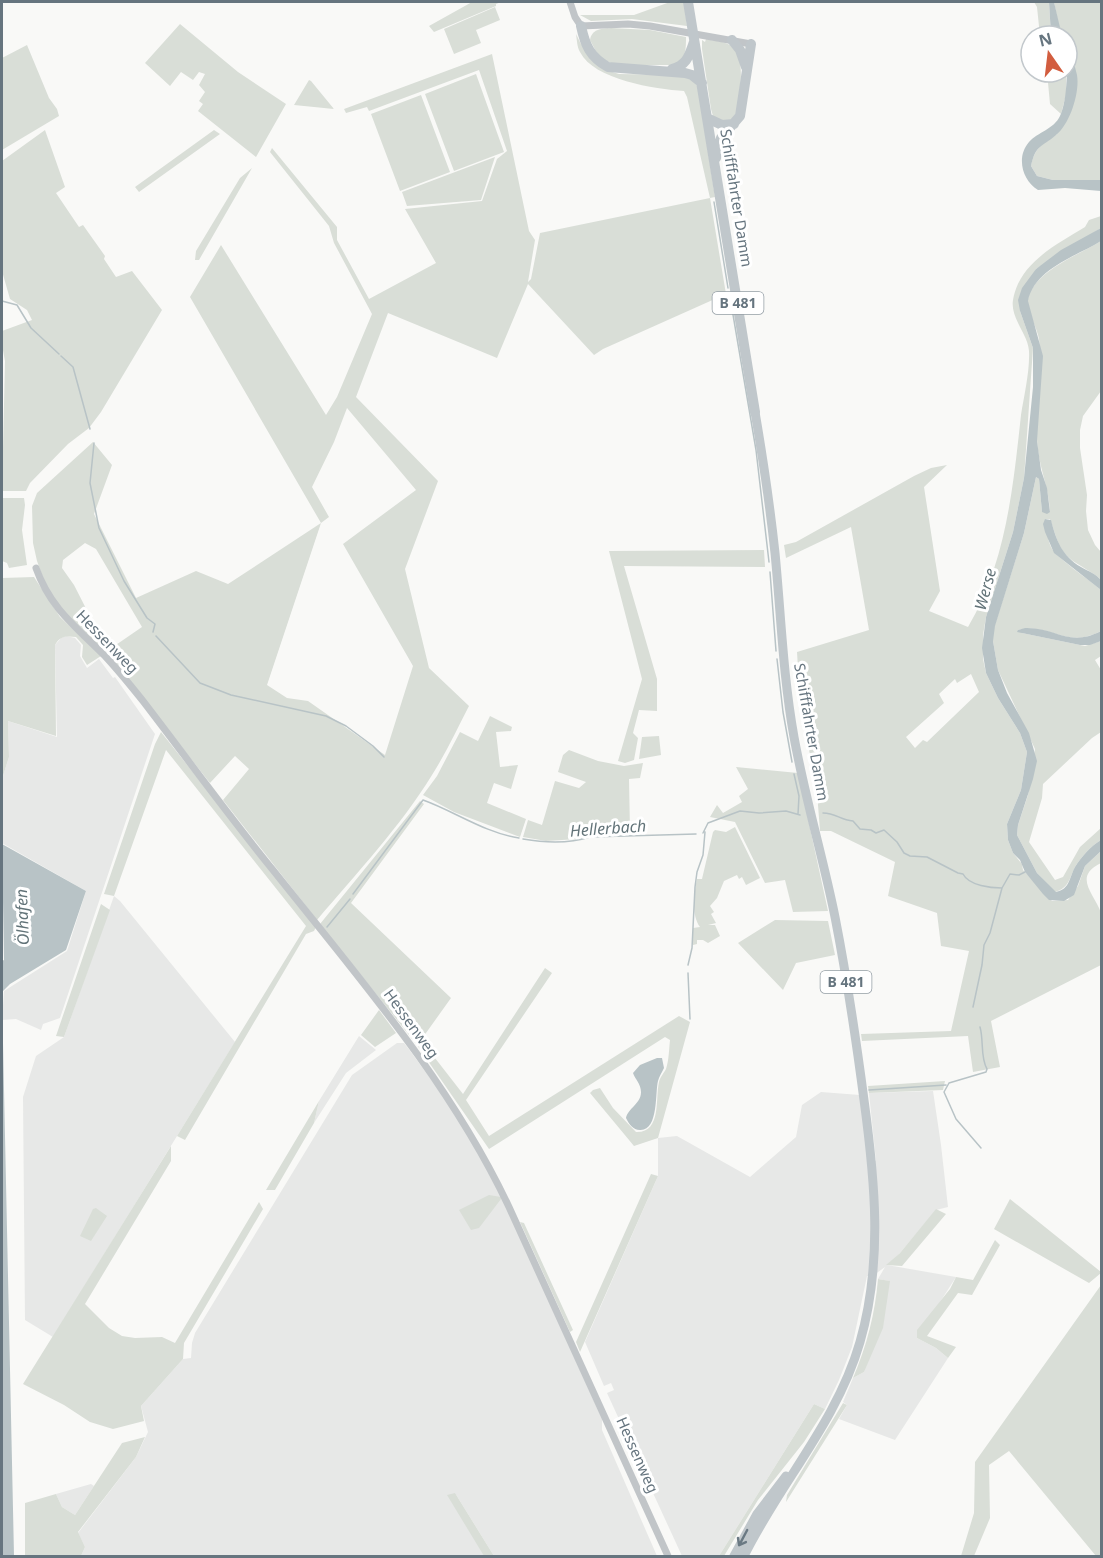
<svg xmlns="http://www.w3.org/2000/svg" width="1103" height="1558" viewBox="0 0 1103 1558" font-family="'Noto Sans',sans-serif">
	<rect width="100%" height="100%" fill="#f9f9f7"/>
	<path fill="#e7e8e7" d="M67,636L75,638L81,645L80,656L87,668L99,659L113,678L115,677L155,734L60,1018L43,1024L41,1030L16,1019L2,1020L4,991L67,951L86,891L2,843V779L9,757L8,721L57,737L55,645L61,638Z
		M114,896L120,901L235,1042L53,1337L25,1320L23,1097L36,1056L64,1037Z
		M359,1036L376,1050L346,1073L314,1123L319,1101Z
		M397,1043H404L408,1048L457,1115L495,1182L602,1419V1430L657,1556H494L455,1493L484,1556H81L85,1547L78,1533L136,1457L148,1432L141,1406L183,1359L191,1358L192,1343L195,1333L352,1075Z
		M933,1091L941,1145L948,1207L936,1210L900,1253L887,1265L956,1277L917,1338L936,1348L948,1358L895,1440L839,1419L847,1405L843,1402L853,1378L864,1372L889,1281L878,1279L885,1267L874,1275L867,1276L852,1347L839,1380L825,1409L814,1404L719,1556H682L607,1393L614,1390L611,1383L604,1386L585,1342L658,1176V1138L677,1136L750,1177L796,1137L802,1105L821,1092L860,1095L868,1156L876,1161L869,1093Z
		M91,1484L94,1486L75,1515L62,1507L56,1494Z"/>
	<path fill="#d9ded7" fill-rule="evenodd" d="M472,2H501L496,4V6L434,32L429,26Z
		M670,2H684L687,26L632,19L591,21L580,15H634Z
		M1034,2H1049L1051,36H1040L1037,7Z
		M1054,2H1101V180H1053L1037,176L1031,166C1035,147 1042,144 1057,134L1074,64L1067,48V36H1062L1060,32Z
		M495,7L500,20L476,30L481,43L454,54L444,29Z
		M180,24L238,72L286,104L256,157L198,111L203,104L199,101L205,92L199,85L205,74L199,72L193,80L181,72L170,86L145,63Z
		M611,28L650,30L686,37C686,49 686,58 676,65H615L599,57L590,40C592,29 600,29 611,28Z
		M576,34L581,44L606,70L619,74L676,75L692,79L698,87L715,197L710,198L726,294L603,349L594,355L528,284L497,358L388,313L356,397L438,481L405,569L429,668L469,706C457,729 446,753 432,775C400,827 356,874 317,920L223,800L249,769L235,756L210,783L147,703L56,602L46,586L37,561L33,543L32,506L37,493L93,442L112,465L94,514L136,598L196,571L228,584L321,523L190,297L221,245L326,415L337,397L372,314L334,243L329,226L270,152L272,148L337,227V240L369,299L436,263L405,209L482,201L497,159L507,151L479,70L369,111L367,107L346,113L344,109L492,54L529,231L535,240L528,282L531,279L540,233L710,198L687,97L684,91C655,89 594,80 580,52C577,47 577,40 576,34ZM347,408L416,490L343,544L413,666L385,755L308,701L287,698L267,685L321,523L329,517L312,487L334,442ZM85,543L96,549L142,627L110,649L98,632L74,585L62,568L63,560Z
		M706,39C714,41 723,41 730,45C748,55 739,98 736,115L730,121L724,123L713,116L711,109L702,49V40L705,42Z
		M27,45L49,98L57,109L59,116L2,150V58Z
		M1047,72H1066V95L1061,114L1050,104Z
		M476,74L504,152L454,171L425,94Z
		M309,80L311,81L334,109L294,105Z
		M421,95L450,172L400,191L371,114Z
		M45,130L65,187L56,193L79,227L83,225L105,256L104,259L116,277L132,271L162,310L101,412L89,428L68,444L30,483L26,491H2L5,361L2,345V331L32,320L27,310L10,299L2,271V161Z
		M214,130L220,134L139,192L135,187Z
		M495,157L481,200L407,206L402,192Z
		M252,168L199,260H195L196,251L240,178Z
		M1101,216V228L1036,269L1020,311L1033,348L1024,478L1013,532L986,617L983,635V659L986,673L998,698L1020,733L1027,752L1021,790L1007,824L1008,840L1013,853L1022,864L1023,870L1052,901L1068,900L1078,886L1085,866L1101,851V863C1072,877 1095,894 1101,913C1103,925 1101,951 1101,965L991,1021L1000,1067L973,1072L968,1036L862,1041L861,1034L951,1031L969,951L941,946L937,913L888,896L895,862L831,831H820L817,792L800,702L797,652L869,630L851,527L786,558L784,545L796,542L914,476L931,468L947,465L924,487L940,591L929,611L968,627C1006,563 1013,488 1021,415C1024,396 1030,371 1029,351C1028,334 1010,318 1013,300C1019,263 1057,244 1085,227L1089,220ZM971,674L979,692L927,742L923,740L915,748L906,737L944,703L939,694L955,679L957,683Z
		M1101,241V391L1083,416L1080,430V448L1087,495L1086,511L1088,530L1095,545L1101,552V580C1096,574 1088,571 1081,566C1058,553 1058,541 1050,519H1045C1047,528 1047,539 1051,547C1056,558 1090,580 1101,590V631C1064,650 1051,622 1018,630L1022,633L1085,646L1101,641V656L1095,660L1101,670V732L1092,738L1043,784L1042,798L1029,842L1055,880L1063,877L1080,847L1101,828V840C1091,846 1081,857 1075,867C1069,879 1069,888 1055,892L1037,873L1017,835L1018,825L1028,795L1035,749L998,670L993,641V631L1024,533L1036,477L1039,479L1042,512H1050C1049,487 1038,465 1037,440C1035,407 1043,373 1039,339C1037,326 1024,308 1029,295C1038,270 1080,254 1101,241Z
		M2,498H24L25,505L22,530L27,565L9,568L7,563L2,561Z
		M764,550L765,567L624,566L657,679V711L639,710L633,733L638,738L634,760L625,763L618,761L642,679L609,551Z
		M34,577L60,617L101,656L87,665L82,657L83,645L76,637C66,636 60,636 55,645L56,736L8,721L9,757L2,779V810V578Z
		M490,716L512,727L511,731L496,732L500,767L518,765L511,789L494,783L487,803L526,819L520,837L454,812L423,795L437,776L460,732L478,741Z
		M161,732L316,927L314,931L306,934L185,1140L177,1136L306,926L166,750L114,896L104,894L155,744Z
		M659,736L661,755L639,759L642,737Z
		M569,750L598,761L624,766L643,763L640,778L629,779L630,831L591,833L578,839L546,841L523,837L528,820L542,825L555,781L579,788L586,782L558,772L563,755Z
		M736,767L798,773L828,911L793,912L785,880L765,883L735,822L710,817L717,805L723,813L742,802L739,796L748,789Z
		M420,801L424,804L351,903L451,998L421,1040L463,1094L545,968L552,973L466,1100L489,1136L679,1016L690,1022L658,1138L634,1146L590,1093L593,1090L600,1088L613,1108L636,1132C662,1133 655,1098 659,1082C660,1077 664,1073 666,1069C669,1060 669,1049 670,1040L665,1037L489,1149L417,1045L320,924Z
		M735,827L760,878L746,885L742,877L739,879L737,875L724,881L717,898L710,906L714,912L711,914L716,923L708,925H715L720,936L708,943L703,940H697V944L693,945V928L700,927C691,915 694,893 697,879H702L713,832L715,830L726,832Z
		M101,904L110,910L64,1037L56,1036Z
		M775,920L828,921L835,955L796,963L783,990L738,943Z
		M379,1010L396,1033L375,1047L361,1035Z
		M945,1081L943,1090L869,1093L868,1086Z
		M319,1101L314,1123L275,1190H266Z
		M171,1146V1161L85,1304L109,1328L122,1336L135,1338L162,1337L175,1343L259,1202L263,1209L184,1343L183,1359L141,1406L144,1421L113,1429L90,1422L64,1405L23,1384Z
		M651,1174L658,1176L580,1352L576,1342Z
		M489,1195L501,1197V1199L479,1228L471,1230L459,1210Z
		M1010,1199L1101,1272V1273L1089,1283L994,1229Z
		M96,1208L107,1216L91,1241L80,1236L93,1209Z
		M936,1209L946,1214L902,1266L886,1265L900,1253Z
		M520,1222L524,1223L573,1330L570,1332Z
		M995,1240L1000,1245L972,1295L958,1293L927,1336L956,1347L948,1358L936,1348L917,1338V1330L950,1289L956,1277L973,1280Z
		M878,1279L890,1281L883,1328L864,1372L853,1378C867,1345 875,1314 878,1279Z
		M1101,1285V1556H1096L1009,1451L989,1465L990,1518L974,1556H961L974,1513L975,1462Z
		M843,1403L847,1405L786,1502L787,1495Z
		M814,1404L825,1409L804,1442L758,1500L724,1556H719Z
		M145,1437L136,1457L78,1532L85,1547L81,1556H25V1503L56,1494L62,1507L75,1515L122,1443Z
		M455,1493L494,1556H484L447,1495Z"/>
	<path fill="#b8c3c6" d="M1049,2H1054L1062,36L1051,35Z
		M1067,48C1071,57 1075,65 1077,75C1080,92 1070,124 1056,135C1041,148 1036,144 1031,166L1037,176L1053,180H1101V191L1065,188L1038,190C1022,180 1016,157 1029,142C1038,132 1054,129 1060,116C1068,100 1067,65 1067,48Z
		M1101,228V241C1077,256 1034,269 1028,301L1043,356L1037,441L1041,470L1047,488L1050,512L1047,514L1042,512L1039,479L1036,477L1024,533L995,626L993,641L998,670L1007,693L1029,733L1037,761L1033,779L1018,825L1017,835L1037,873L1056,892C1070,889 1069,878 1075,867C1081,857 1091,846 1101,840V851L1085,866L1074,895L1064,901L1049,900L1043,894L1025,872L1020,860L1013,853L1008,840L1007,824L1021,790L1027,752L1020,733L998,698L986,673L982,648L986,617L1013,532L1024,478L1033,387V348L1020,311L1018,300L1022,288L1036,269L1061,250Z
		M1045,519L1051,520C1056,540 1062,556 1081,567C1088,571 1096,574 1101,580V590L1054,553L1045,532L1043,524Z
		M1025,628C1056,627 1069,648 1101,631V641L1090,645H1080L1017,632L1018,630Z
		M2,844L86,891L66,950L10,984L3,991L2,996L14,1556H2V961L4,960Z
		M657,1058H662L664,1068C662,1072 659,1077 658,1081C655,1091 659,1131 640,1130C633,1130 629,1124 626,1118C628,1108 641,1104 641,1092C641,1084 635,1079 633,1073L640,1065Z"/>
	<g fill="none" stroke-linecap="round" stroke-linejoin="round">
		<path stroke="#b8c3c6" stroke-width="1.5" d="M714,202L728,288
			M730,297L756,450L769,562
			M2,301L17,305L31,328L59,354
			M61,356L73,367L90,429
			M94,443L90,483L99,528L124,581L147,618L155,624L153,632
			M770,572L776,651
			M156,636L200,683L231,695L326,716L346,726L373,746L384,757
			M777,659L783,712L792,762
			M794,774L799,796L798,814
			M823,813C836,813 840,820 853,821L860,829L871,830L876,833L884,830L897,842L904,853L910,856L927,857L958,873L963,874C969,886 992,888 1002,888
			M703,833L708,823L740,811L759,813L786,811L800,815
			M523,839C546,843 568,844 590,837L696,834
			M353,894L423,800C454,811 485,833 519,838
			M327,927L350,899
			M688,965L692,948L695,887L697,872L703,855L705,832
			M688,973L690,1019
			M973,1007L982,965L984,945L990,933L1002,888L1010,874L1019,875L1025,872
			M980,1027C984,1041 980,1057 987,1069L986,1072L949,1083L944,1092L956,1119L981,1148
			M869,1090L946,1085"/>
		<path stroke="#c1c5c8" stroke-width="7" d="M570,2L575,17L581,26L628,24L650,26L751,44
			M36,568C50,608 76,627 105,656C118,670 131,686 143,701C186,757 228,815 273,870C359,978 450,1082 509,1207L668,1556"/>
		<path stroke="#c0c7cb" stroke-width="9" d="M734,1556L757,1514L786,1476
			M744,1556C780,1483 837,1422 860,1342C883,1262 875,1181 864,1100C856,1039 847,978 835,917C823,857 805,798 794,737C783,676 781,615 775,553C770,506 763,459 755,412"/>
		<path stroke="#c0c7cb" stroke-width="10" d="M688,2L755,412
			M581,26C585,45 590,57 608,67L685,73L692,75L702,83
			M732,40L740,50L746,67
			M672,69C687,65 689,56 694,42
			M707,118L722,125L734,124
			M716,158L721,138L740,116L751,44"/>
	</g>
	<defs><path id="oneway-shaft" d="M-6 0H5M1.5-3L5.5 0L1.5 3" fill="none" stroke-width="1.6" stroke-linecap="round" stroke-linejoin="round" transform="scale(1.5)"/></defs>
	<use stroke="#6a7983" href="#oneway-shaft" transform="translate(743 1538) rotate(118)"/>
	<g text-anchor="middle" stroke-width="6" stroke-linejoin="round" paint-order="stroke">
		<g fill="#fff" stroke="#949ea5" stroke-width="1.5">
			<rect x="712.5" y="292" width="51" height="22" rx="4.5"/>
			<rect x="820.5" y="971" width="51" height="22" rx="4.5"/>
		</g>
		<g font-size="14" font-weight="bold" fill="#66757f">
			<text x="738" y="308">B 481</text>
			<text x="846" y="987">B 481</text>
		</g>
		<g font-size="15" fill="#66757f" stroke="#fff">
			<text transform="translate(736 198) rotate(81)" y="5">Schifffahrter Damm</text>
			<text transform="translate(107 642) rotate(46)" y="5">Hessenweg</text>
			<text transform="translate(811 732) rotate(80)" y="5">Schifffahrter Damm</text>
			<text transform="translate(411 1024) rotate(54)" y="5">Hessenweg</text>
			<text transform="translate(637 1455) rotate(66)" y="5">Hessenweg</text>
		</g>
		<g font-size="16" font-style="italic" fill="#627378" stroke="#fff">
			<text transform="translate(985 589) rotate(-75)" y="6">Werse</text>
			<text transform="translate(608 828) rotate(-4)" y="6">Hellerbach</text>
			<text transform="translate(22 917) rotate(-92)" y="6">Ölhafen</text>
		</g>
	</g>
	<rect width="1103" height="1558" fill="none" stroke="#66757f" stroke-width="6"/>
	<g transform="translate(1049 54) rotate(346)"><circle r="28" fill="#ffffff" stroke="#c2c8cc" stroke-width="1.5"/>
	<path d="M0-4.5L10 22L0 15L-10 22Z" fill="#d25d3f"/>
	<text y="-9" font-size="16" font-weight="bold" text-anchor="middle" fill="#66757f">N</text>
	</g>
</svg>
